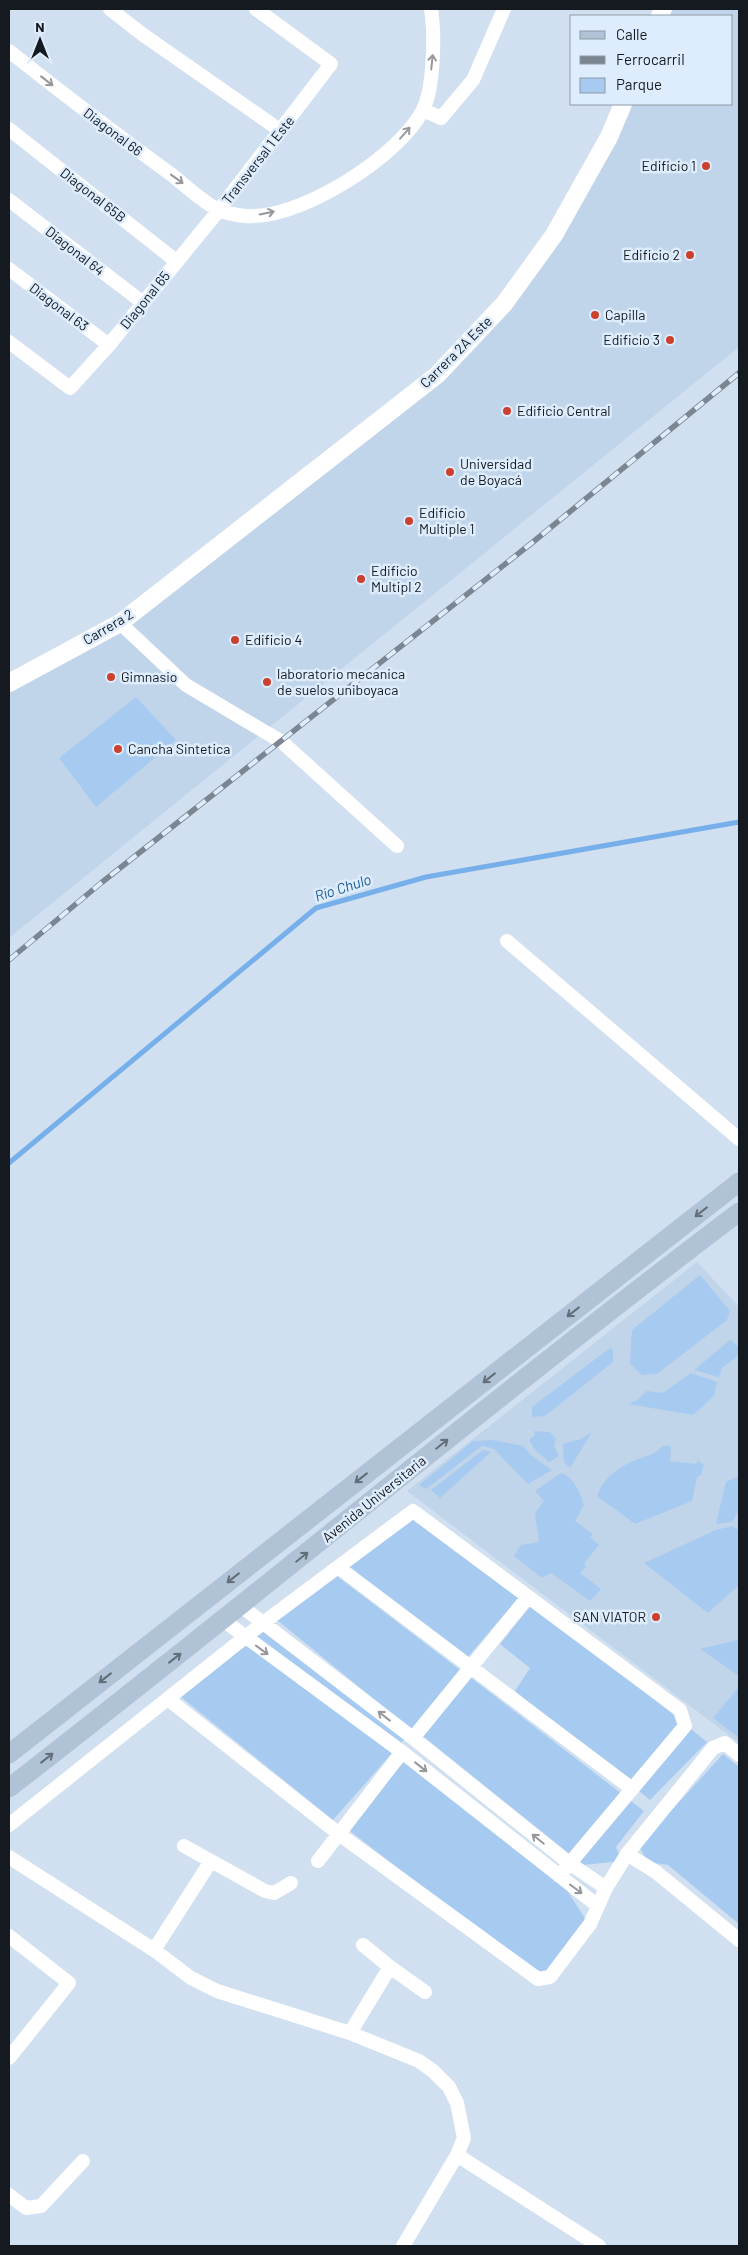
<svg xmlns="http://www.w3.org/2000/svg" width="748" height="2255" viewBox="0 0 748 2255" font-family="Barlow,sans-serif">
	<rect width="100%" height="100%" fill="#d1e0f0"/>
	<path fill="#c0d4ea" d="M665,9H739V347L9,938V689L264,514L505,304L625,104H732V16H662Z
		M697,1262L739,1307V1743L407,1491Z"/>
	<path fill="#a7cbf0" d="M136,697L176,740L96,807L59,758Z
		M700,1275L730,1311L727,1320L657,1374L642,1375L630,1364L632,1330Z
		M730,1340L739,1347V1355L722,1368L719,1377L694,1370Z
		M610,1348L613,1350V1362L545,1416L532,1417V1407Z
		M691,1373L717,1382L714,1396L693,1415L628,1404L637,1400L646,1391L663,1393Z
		M534,1431L550,1432L556,1439L554,1446L559,1456L549,1462L534,1449L529,1440L535,1435Z
		M592,1432L570,1468L564,1462L563,1444L581,1439Z
		M492,1440L523,1446L532,1456L552,1470L528,1484L494,1449L482,1446L426,1489L419,1485L473,1441Z
		M662,1446H671L670,1461L696,1464L698,1459L699,1462L704,1464L701,1475L697,1477L692,1501L635,1524L597,1496C603,1477 621,1466 638,1459C648,1455 656,1455 662,1446Z
		M483,1450L491,1452L440,1498L431,1490Z
		M561,1473C573,1476 581,1494 584,1505L575,1521L593,1534L590,1537L599,1545L584,1564L586,1567L580,1573L601,1589L590,1601L551,1573L542,1578L514,1556L521,1545L539,1542L535,1513L544,1501L535,1491Z
		M739,1476V1510L732,1522L716,1524L726,1482Z
		M413,1520L518,1598L467,1658L349,1567Z
		M732,1526L739,1530V1585L708,1613L644,1563L716,1530Z
		M337,1576L460,1670L412,1730L277,1620Z
		M534,1602L707,1742L650,1800L515,1691L530,1668L500,1644Z
		M266,1629L408,1735L333,1820L181,1697Z
		M739,1639V1676L700,1649L738,1640Z
		M470,1677L644,1811L616,1847L622,1861L583,1865L423,1736Z
		M739,1687V1738L713,1718Z
		M723,1754L739,1767V1924L668,1865L647,1862L639,1846Z
		M404,1762L563,1884L588,1923L540,1978L345,1827Z"/>
	<g fill="none" stroke-linecap="round" stroke-linejoin="round">
		<path stroke="#76afea" stroke-width="5" d="M9,1163L316,908L426,877L739,822"/>
		<path stroke="#fff" stroke-width="14" d="M110,9L142,34L281,131
			M9,51C62,93 117,135 172,175C183,184 209,207 221,211C230,214 245,217 254,216C306,215 399,156 423,110C434,87 435,34 431,9
			M423,110L441,118L473,80L504,9
			M9,129L176,261
			M9,200L142,302
			M9,269L109,345
			M9,342L70,388L109,345L219,210L331,64L256,9
			M120,623L186,685L282,742L397,846
			M507,941L739,1139
			M338,1567L631,1788
			M241,1606L413,1738L569,1863L606,1888
			M223,1620L402,1752L598,1906
			M168,1699L339,1834L538,1979L550,1977L590,1924L606,1888L627,1854L713,1748L725,1743L739,1755
			M413,1738L528,1597
			M9,1825L263,1623L413,1511L680,1710L685,1726L559,1876
			M184,1846L211,1861
			M627,1854L656,1872L739,1940
			M9,1857L154,1950L191,1978L217,1991L350,2033L419,2061L433,2071L449,2087L457,2103L464,2138L457,2155L403,2246
			M318,1861L402,1752
			M9,1936L69,1983L9,2058
			M363,1945L390,1967
			M154,1950L211,1861L265,1891L274,1893L291,1883
			M350,2033L390,1967L425,1992
			M457,2155L599,2246
			M9,2195L26,2208L41,2206L83,2161"/>
		<path stroke="#fff" stroke-width="18" d="M660,16L663,9
			M9,683L120,623L437,375L504,304L554,235L609,137L623,104"/>
		<path stroke="#b0c2d5" stroke-width="19" d="M9,1754L739,1182
			M9,1788C254,1598 492,1399 739,1212"/>
		<g stroke="#7c8692" stroke-width="5.5">
			<path id="rail" d="M9,960L101,883L533,542L739,373"/>
		</g>
		<use href="#rail" stroke="#deedfd" stroke-width="4" stroke-dasharray="11" stroke-linecap="butt"/>
	</g>
	<defs><path id="oneway-shaft" d="M-6 0H5M1.5-3L5.5 0L1.5 3" fill="none" stroke-width="1.6" stroke-linecap="round" stroke-linejoin="round" transform="scale(1.25)"/></defs>
	<g stroke="#96989b">
		<use href="#oneway-shaft" transform="translate(432 62) rotate(-84)"/>
		<use href="#oneway-shaft" transform="translate(47 81) rotate(38)"/>
		<use href="#oneway-shaft" transform="translate(405 133) rotate(-49)"/>
		<use href="#oneway-shaft" transform="translate(177 179) rotate(36)"/>
		<use href="#oneway-shaft" transform="translate(267 213) rotate(-12)"/>
		<use href="#oneway-shaft" transform="translate(262 1650) rotate(36)"/>
		<use href="#oneway-shaft" transform="translate(384 1716) rotate(-142)"/>
		<use href="#oneway-shaft" transform="translate(421 1767) rotate(38)"/>
		<use href="#oneway-shaft" transform="translate(538 1839) rotate(-141)"/>
		<use href="#oneway-shaft" transform="translate(576 1889) rotate(37)"/>
	</g>
	<g stroke="#626e7a">
		<use href="#oneway-shaft" transform="translate(701 1212) rotate(142)"/>
		<use href="#oneway-shaft" transform="translate(573 1312) rotate(142)"/>
		<use href="#oneway-shaft" transform="translate(489 1378) rotate(142)"/>
		<use href="#oneway-shaft" transform="translate(442 1444) rotate(-39)"/>
		<use href="#oneway-shaft" transform="translate(361 1478) rotate(142)"/>
		<use href="#oneway-shaft" transform="translate(302 1557) rotate(-39)"/>
		<use href="#oneway-shaft" transform="translate(233 1578) rotate(142)"/>
		<use href="#oneway-shaft" transform="translate(175 1658) rotate(-38)"/>
		<use href="#oneway-shaft" transform="translate(105 1678) rotate(142)"/>
		<use href="#oneway-shaft" transform="translate(47 1758) rotate(-38)"/>
	</g>
	<g fill="#cc402e" stroke="#deedfd" stroke-width="2">
		<circle cx="706" cy="166" r="5"/>
		<circle cx="690" cy="255" r="5"/>
		<circle cx="595" cy="315" r="5"/>
		<circle cx="670" cy="340" r="5"/>
		<circle cx="507" cy="411" r="5"/>
		<circle cx="450" cy="472" r="5"/>
		<circle cx="409" cy="521" r="5"/>
		<circle cx="361" cy="579" r="5"/>
		<circle cx="235" cy="640" r="5"/>
		<circle cx="111" cy="677" r="5"/>
		<circle cx="267" cy="682" r="5"/>
		<circle cx="118" cy="749" r="5"/>
		<circle cx="656" cy="1617" r="5"/>
	</g>
	<g text-anchor="middle" stroke-width="5" stroke-linejoin="round" paint-order="stroke">
		<g font-size="14" fill="#151a20" stroke="#deedfd">
			<text transform="translate(113 132) rotate(37)" y="5">Diagonal 66</text>
			<text transform="translate(258 160) rotate(-52)" y="5">Transversal 1 Este</text>
			<text transform="translate(93 195) rotate(38)" y="5">Diagonal 65B</text>
			<text transform="translate(75 251) rotate(38)" y="5">Diagonal 64</text>
			<text transform="translate(145 300) rotate(-51)" y="5">Diagonal 65</text>
			<text transform="translate(59 307) rotate(37)" y="5">Diagonal 63</text>
			<text transform="translate(456 352) rotate(-45)" y="5">Carrera 2A Este</text>
			<text transform="translate(108 627) rotate(-31)" y="5">Carrera 2</text>
			<text transform="translate(374 1499) rotate(-39)" y="5">Avenida Universitaria</text>
		</g>
		<g font-size="14" fill="#151a20" stroke="#deedfd" text-anchor="start">
			<text x="696" y="171" text-anchor="end">Edificio 1</text>
			<text x="680" y="260" text-anchor="end">Edificio 2</text>
			<text x="605" y="320">Capilla</text>
			<text x="660" y="345" text-anchor="end">Edificio 3</text>
			<text x="517" y="416">Edificio Central</text>
			<text x="460" y="469">Universidad<tspan x="460" dy="16">de Boyacá</tspan></text>
			<text x="419" y="518">Edificio<tspan x="419" dy="16">Multiple 1</tspan></text>
			<text x="371" y="576">Edificio<tspan x="371" dy="16">Multipl 2</tspan></text>
			<text x="245" y="645">Edificio 4</text>
			<text x="277" y="679">laboratorio mecanica<tspan x="277" dy="16">de suelos uniboyaca</tspan></text>
			<text x="121" y="682">Gimnasio</text>
			<text x="128" y="754">Cancha Sintetica</text>
			<text x="646" y="1622" text-anchor="end">SAN VIATOR</text>
		</g>
		<g font-size="15" font-style="italic" fill="#1d5990" stroke="#deedfd">
			<text transform="translate(343 888) rotate(-18)" y="5">Río Chulo</text>
		</g>
	</g>
	<rect width="748" height="2255" fill="none" stroke="#151a20" stroke-width="20"/>
	<rect x="570" y="15" width="162" height="90" fill="#deedfd" stroke="#8e99a5"/>
	<rect x="580" y="31" width="25" height="8" fill="#b0c2d5" stroke="#8e99a5"/>
	<text x="616" y="40" font-size="15" fill="#151a20">Calle</text>
	<rect x="580" y="56" width="25" height="8" fill="#7c8692" stroke="#8e99a5"/>
	<text x="616" y="65" font-size="15" fill="#151a20">Ferrocarril</text>
	<rect x="580" y="78" width="25" height="15" fill="#a7cbf0" stroke="#8e99a5"/>
	<text x="616" y="90" font-size="15" fill="#151a20">Parque</text>
	<g transform="translate(40 40)" stroke="#deedfd" stroke-width="4" paint-order="stroke">
	<path d="M0-4L9 19L0 12L-9 19Z" fill="#151a20"/>
	<text y="-8" font-size="14" font-weight="bold" text-anchor="middle" fill="#151a20">N</text>
	</g>
</svg>
